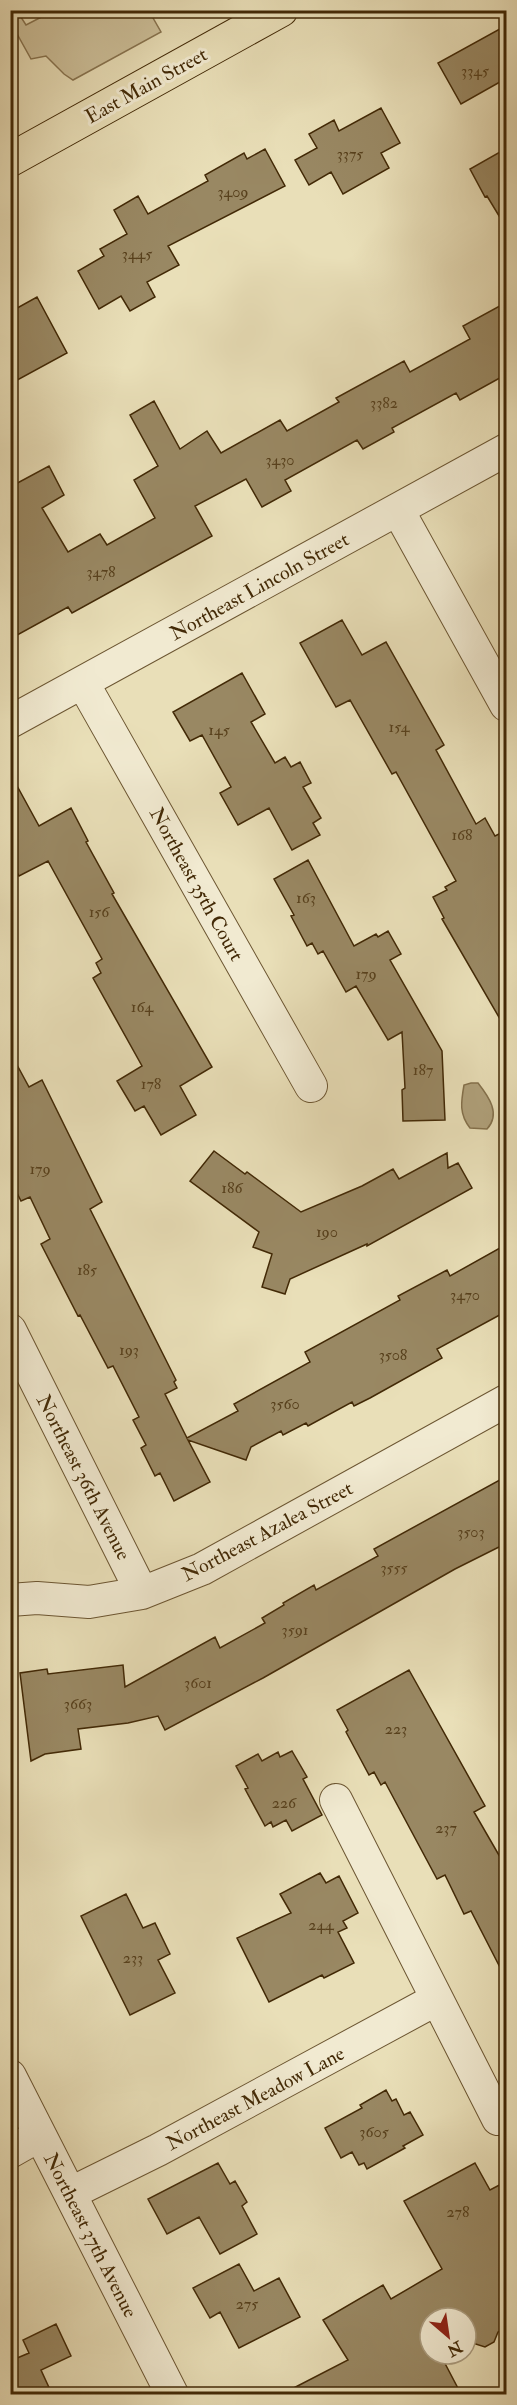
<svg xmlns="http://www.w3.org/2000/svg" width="517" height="2405" viewBox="0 0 517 2405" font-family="'IM FELL Double Pica',serif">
	<rect width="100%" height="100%" fill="#e9dfb8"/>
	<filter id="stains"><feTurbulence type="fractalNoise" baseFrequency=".00333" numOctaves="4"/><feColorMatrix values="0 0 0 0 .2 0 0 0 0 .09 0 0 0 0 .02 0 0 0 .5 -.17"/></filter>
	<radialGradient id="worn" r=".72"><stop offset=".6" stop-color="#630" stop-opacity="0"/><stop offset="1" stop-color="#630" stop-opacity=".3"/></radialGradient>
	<path fill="#cdc09a" stroke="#887450" stroke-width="1.5" d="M53,11H149L161,32L73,80L64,74L46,56L31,59L11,23V19L19,14L26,25Z"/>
	<path fill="#b0a17b" stroke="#84714c" stroke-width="1.5" d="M471,1083H478C489,1097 501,1114 487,1129L470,1128C459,1114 461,1102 464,1085Z"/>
	<path fill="#998863" stroke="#422906" stroke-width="1.5" d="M507,25V78L461,104L438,63Z
		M381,108L400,143L381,153L389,168L343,194L331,172L309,185L295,160L317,148L309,134L334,120L339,131Z
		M507,148V229L487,196L485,197L470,169Z
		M265,149L285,186L168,246L179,265L147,282L155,297L130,311L121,296L99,309L78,271L104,256L100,249L127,234L114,210L138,196L148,214L208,181L205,175L244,153L247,159Z
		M37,297L67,353L10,384V312Z
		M507,302V374L460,400L456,393L392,428L394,432L363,449L357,440L285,480L291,491L262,507L246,479L195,506L212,536L72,613L68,607L10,639V487L49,466L64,495L42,508L68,552L100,534L107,545L155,518L134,480L158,466L130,415L154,401L180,449L207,431L221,453L280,420L287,431L339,402L336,398L404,361L410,372L470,339L463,326Z
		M342,620L362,655L386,642L444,745L436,750L476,824L485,818L495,836L507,830V1031L442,919L444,918L433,897L447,890L445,887L456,881L396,772L392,774L350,700L336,707L300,643Z
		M242,673L265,714L251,722L275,763L285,757L291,767L300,762L311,783L303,787L321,818L313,823L320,835L292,850L269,808L238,825L220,793L231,787L202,735L190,741L173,712Z
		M10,773L39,826L71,808L88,841L86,842L114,893L112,894L212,1067L180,1086L196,1115L161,1135L144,1106L135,1111L117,1081L142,1066L93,978L101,973L96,963L102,959L48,861L19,876L10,861Z
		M308,860L354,946L376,934L378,937L388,931L401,954L390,960L442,1051L445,1120L403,1121L402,1090L405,1088L402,1032L388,1040L356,986L346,992L323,951L318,954L312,943L307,946L291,916L294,915L274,879Z
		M10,1052L29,1087L42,1080L102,1202L90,1209L176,1380L174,1382L177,1388L165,1394L187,1438L238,1411L234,1404L310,1362L305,1352L400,1300L398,1296L447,1270L450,1276L507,1244V1311L437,1349L442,1358L370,1398L354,1406L352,1402L308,1426L306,1423L283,1435L281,1431L251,1447L246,1460L188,1440L210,1482L174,1501L160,1473L155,1476L141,1448L146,1445L133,1420L139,1417L113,1366L108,1368L80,1315L78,1316L41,1244L50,1239L30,1197L21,1201L10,1179Z
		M214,1151L245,1174L247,1172L301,1212L362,1186L393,1169L399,1179L447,1153L448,1168L458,1163L472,1188L367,1246V1244L290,1279L285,1294L262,1287L272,1254L253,1247L259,1232L190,1181Z
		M507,1476V1543L455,1569L263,1678L165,1730L158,1716L128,1723L78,1729L81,1749L45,1754L31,1761L20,1673L47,1669L48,1674L123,1665L125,1687L215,1637L220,1648L265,1623L262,1618L284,1605L283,1603L314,1585L316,1590L378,1556L374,1549Z
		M409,1670L485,1806L474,1812L507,1869V1981L471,1911L464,1914L445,1875L437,1879L385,1782L381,1785L374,1772L369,1775L346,1732L348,1730L337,1710Z
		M292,1751L307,1777L303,1779L322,1815L292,1831L286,1820L273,1827L271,1822L265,1826L245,1789L248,1788L236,1766L258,1754L262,1761L278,1752L280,1757Z
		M320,1873L326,1883L339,1876L358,1913L343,1921L347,1928L338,1932L354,1963L324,1978L322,1975L269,2002L237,1938L291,1913L280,1894Z
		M126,1894L143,1928L155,1923L170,1954L158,1960L175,1993L130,2015L81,1916Z
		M386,2090L392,2101L396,2099L404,2115L410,2112L423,2135L403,2146L405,2148L367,2169L364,2163L359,2165L352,2152L341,2158L325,2128L362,2108L360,2105Z
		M218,2163L230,2184L235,2181L247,2202L242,2206L257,2234L220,2254L199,2217L167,2234L148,2199Z
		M475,2163L490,2190L507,2181V2328L498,2332L494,2342L485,2347L466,2341V2318H430V2329L426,2328L430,2336V2354H440L461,2394H282L348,2360L323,2320L383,2285L391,2299L442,2269L404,2201Z
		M239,2264L254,2291L279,2278L300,2317L239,2348L220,2312L210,2318L193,2288Z
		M56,2324L71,2356L41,2370L52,2394H10V2361L29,2353L23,2340Z"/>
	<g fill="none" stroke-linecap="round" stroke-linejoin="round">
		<g stroke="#6c5632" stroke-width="34">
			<path id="minor" d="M398,510L506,705
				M83,683L311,1086
				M10,722L506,450
				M10,1330L142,1593
				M10,1600L37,1598L89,1602L142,1593L202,1569L506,1401
				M336,1800L498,2119
				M10,2076L172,2394
				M10,2152L40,2135
				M71,2193L158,2150L437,1999"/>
		</g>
		<g stroke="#422906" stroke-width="35">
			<path id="major" d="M10,160L281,10"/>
		</g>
		<use href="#minor" stroke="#f1ead1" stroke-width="32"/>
		<use href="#major" stroke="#e9dfb8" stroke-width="33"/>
	</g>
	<g text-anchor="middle" stroke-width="6" stroke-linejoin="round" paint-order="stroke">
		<g font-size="16" fill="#58411d">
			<text x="475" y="76">3345</text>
			<text x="350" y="159">3375</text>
			<text x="233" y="197">3409</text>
			<text x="137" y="259">3445</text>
			<text x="384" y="408">3382</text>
			<text x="280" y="465">3430</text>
			<text x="101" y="577">3478</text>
			<text x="399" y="732">154</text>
			<text x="219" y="735">145</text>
			<text x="462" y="840">168</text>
			<text x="306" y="903">163</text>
			<text x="99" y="917">156</text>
			<text x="366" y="979">179</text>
			<text x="142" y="1012">164</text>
			<text x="423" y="1075">187</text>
			<text x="151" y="1089">178</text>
			<text x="40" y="1174">179</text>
			<text x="232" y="1193">186</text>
			<text x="327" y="1237">190</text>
			<text x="87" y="1275">185</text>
			<text x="465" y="1300">3470</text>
			<text x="129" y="1355">193</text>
			<text x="393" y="1360">3508</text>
			<text x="285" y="1409">3560</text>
			<text x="471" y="1537">3503</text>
			<text x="394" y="1573">3555</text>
			<text x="295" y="1635">3591</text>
			<text x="198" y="1688">3601</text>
			<text x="78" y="1709">3663</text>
			<text x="396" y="1734">223</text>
			<text x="284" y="1808">226</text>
			<text x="446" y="1833">237</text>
			<text x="321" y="1930">244</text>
			<text x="133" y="1963">233</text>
			<text x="374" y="2137">3605</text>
			<text x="458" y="2217">278</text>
			<text x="247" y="2309">275</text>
		</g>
		<g font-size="20" fill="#422906" stroke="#f1ead1">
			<text transform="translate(146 85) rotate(-29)" y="7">East Main Street</text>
			<text transform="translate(259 586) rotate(-29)" y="7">Northeast Lincoln Street</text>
			<text transform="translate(197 884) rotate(61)" y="7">Northeast 35th Court</text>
			<text transform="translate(84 1477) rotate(63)" y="7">Northeast 36th Avenue</text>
			<text transform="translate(267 1531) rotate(-28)" y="7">Northeast Azalea Street</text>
			<text transform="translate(255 2098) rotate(-28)" y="7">Northeast Meadow Lane</text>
			<text transform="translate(91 2235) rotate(63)" y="7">Northeast 37th Avenue</text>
		</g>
	</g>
	<rect width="517" height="2405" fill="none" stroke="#e9dfb8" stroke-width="36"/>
	<rect x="12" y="12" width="493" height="2381" fill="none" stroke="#422906" stroke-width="3"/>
	<rect x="18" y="18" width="481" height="2369" fill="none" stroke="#422906" stroke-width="1.5"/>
	<g transform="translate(448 2336) rotate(151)"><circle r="28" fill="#f1ead1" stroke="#ab9d80" stroke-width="1.5"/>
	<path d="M0-4.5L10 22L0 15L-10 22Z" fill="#8f2418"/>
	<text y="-9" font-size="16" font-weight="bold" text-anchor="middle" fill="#422906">N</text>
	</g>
	<rect width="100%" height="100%" filter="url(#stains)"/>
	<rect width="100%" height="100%" fill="url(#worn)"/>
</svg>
